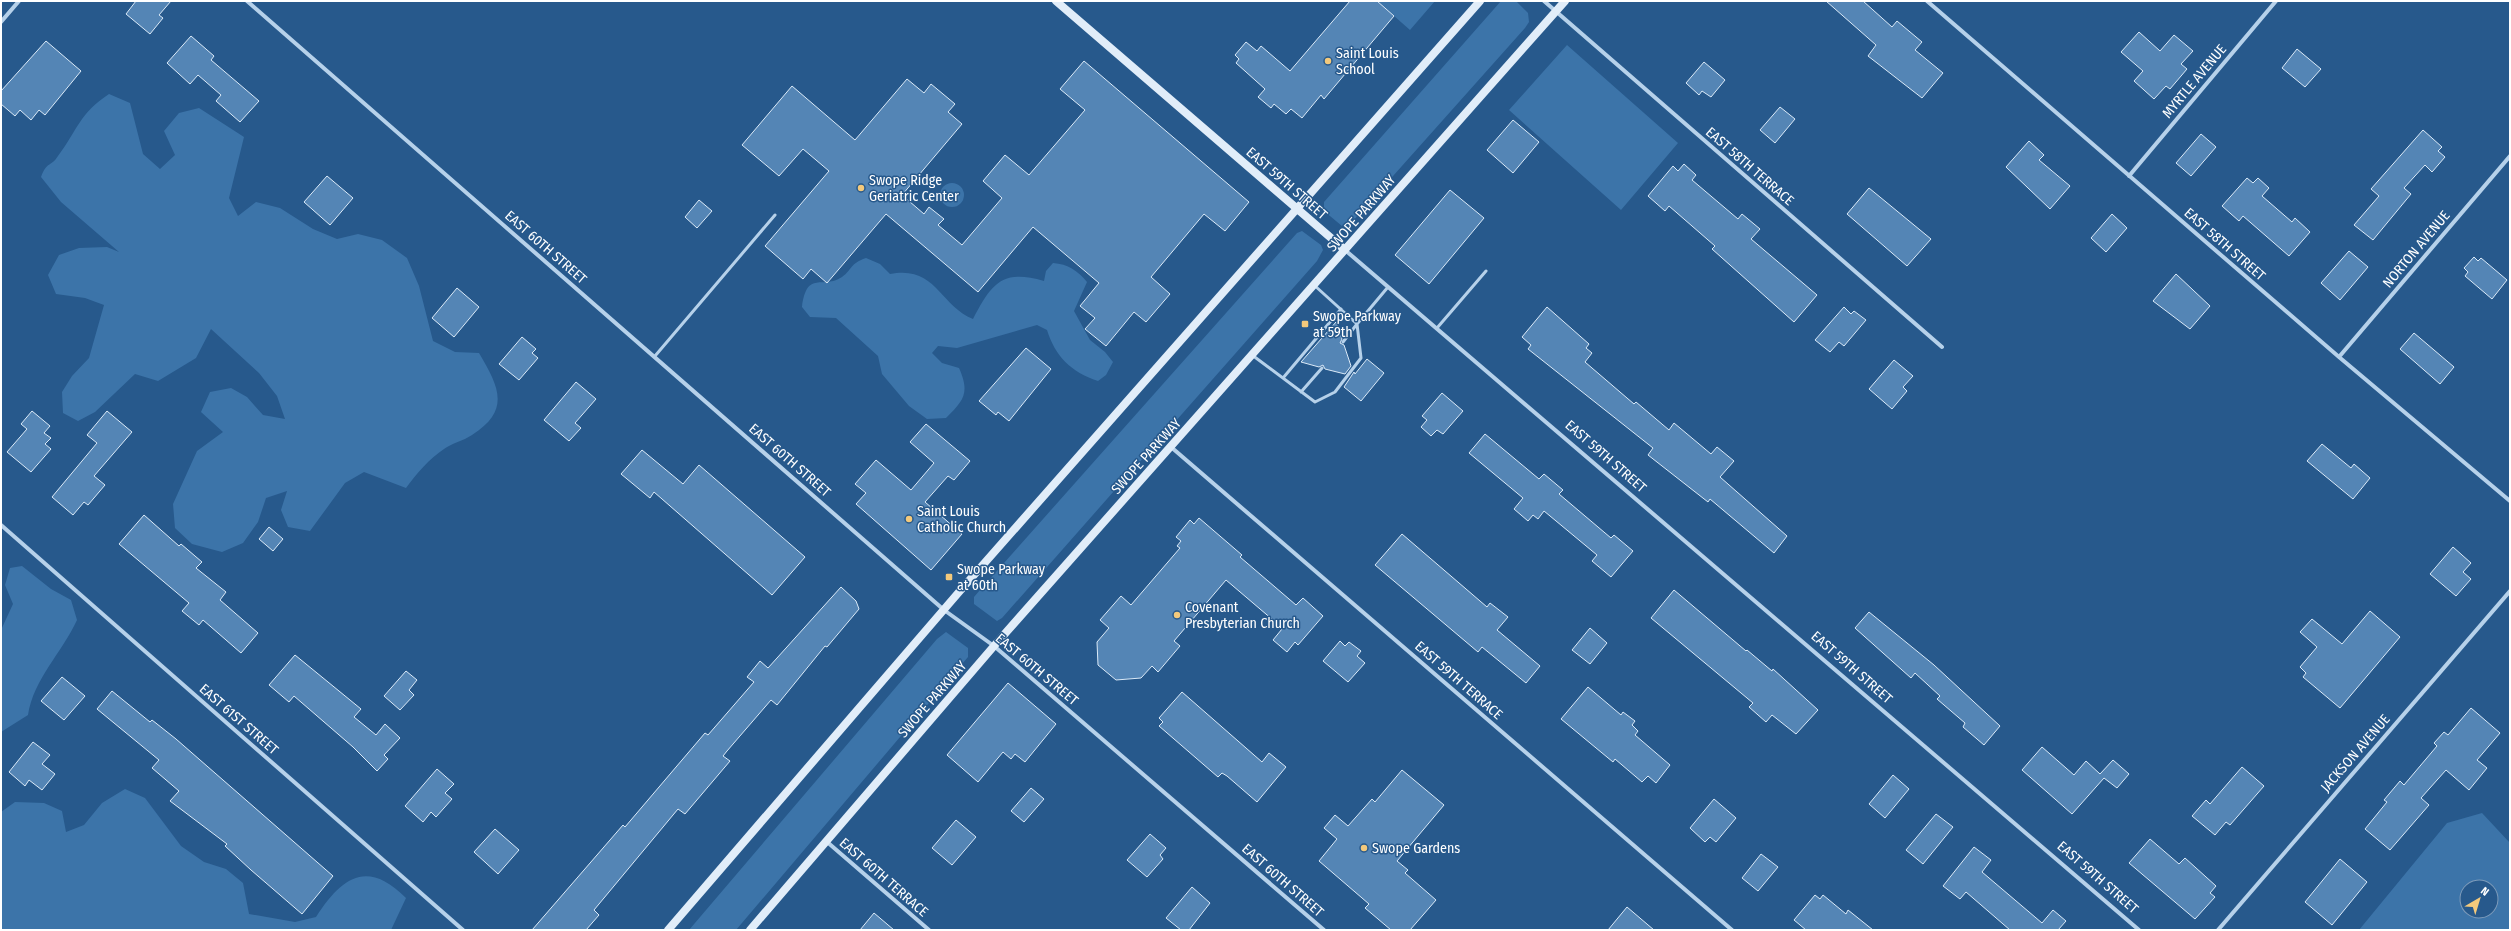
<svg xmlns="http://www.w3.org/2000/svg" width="2511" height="931" viewBox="0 0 2511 931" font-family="'Fira Sans Condensed',sans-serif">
	<rect width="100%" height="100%" fill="#27598c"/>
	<path fill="#3c74a9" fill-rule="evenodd" d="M1377,1H1435L1410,30Z
		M1501,1H1516L1528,13L1529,22L1525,28L1352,222L1342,226L1324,211V202Z
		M1567,45L1678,143L1621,210L1509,110Z
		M109,94L130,103L143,154L160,169L175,155L164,131L179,113L199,108L244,137L229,198L238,216L256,202L280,208L313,229L337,239L358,234L382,240L407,258L419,286L433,341L455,352L479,353C499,387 511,410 472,435C463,441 452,443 444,449C429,459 417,473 406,488L364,472L345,483L310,531L288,527L281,510L287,491L266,498L258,522L243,543L222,552L192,544L175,528L173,504L197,451L223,432L201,412L210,392L231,388L247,397L263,415L285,419L277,396L259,373L211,329L196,358L158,381L135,374L95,412L78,421L63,413L62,392L72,376L89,358L104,305L85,298L56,294L48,275L59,255L79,248L107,247L119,252L61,202L41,177C47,161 51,167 58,156C78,129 79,114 109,94Z
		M940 195a12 12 0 1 1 24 0a12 12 0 1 1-24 0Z
		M1302,231L1321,245L1323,250L1317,261L1002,618L997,621L974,604V597L980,590L1297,233Z
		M866,258L880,264L890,274C936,265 939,305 973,319C992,283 1002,269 1044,281L1046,271L1053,263C1068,264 1078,271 1087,282L1074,311L1090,340L1105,352L1113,362L1106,375L1098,381C1071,372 1055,356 1047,330L1037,325L957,348L938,346L932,353L942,363L959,368C970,393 964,400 946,418L927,419L909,406L882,374L878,356L836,318L810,317L802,307C807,269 823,290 842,277C853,269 849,264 866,258Z
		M22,566L51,589L71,600L77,620C62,653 34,678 28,715L1,732V630L13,604L5,585L10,568Z
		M946,632L968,648V657L736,930H689L937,639Z
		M125,789L145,798L181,846L204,862L226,869L243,883L249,914L295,922L316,917C342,877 367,859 406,898L391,930H1V812L15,802L44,803L62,811L66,832L84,825L102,803Z
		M2482,813L2510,843V930H2359L2447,823ZM2467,887H2491V911H2467Z"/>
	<path fill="#5485b5" stroke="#dbeaf8" d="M136,1H171L159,15L163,18L150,34L126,14Z
		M1350,1H1377L1394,16L1324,99L1321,95L1302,118L1291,109L1286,114L1274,104L1271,108L1258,97L1265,89L1236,63L1239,59L1235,55L1246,42L1257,51L1261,46L1290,71Z
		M1826,1H1863L1892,27L1897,21L1922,42L1915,50L1943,73L1922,98L1868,56L1876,45Z
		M2139,32L2160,51L2174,35L2193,51L2181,64L2187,69L2170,89L2166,86L2154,99L2134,81L2143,71L2121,52Z
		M191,36L214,56L211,60L259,101L240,122L216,101L221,95L198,75L190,84L167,63Z
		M46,41L81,71L45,115L39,110L31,120L20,110L15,116L1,104V91Z
		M2297,49L2321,69L2305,87L2282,68Z
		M1084,61L1249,202L1225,231L1204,214L1151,277L1170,294L1146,322L1134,312L1106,346L1085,329L1095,318L1080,306L1099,283L1033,227L978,292L886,214L827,283L811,269L803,279L765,246L829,171L803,149L779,176L742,145L792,86L855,140L907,79L924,93L931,84L955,104L948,112L962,124L902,195L924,214L929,207L944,219L938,225L962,245L1002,198L983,181L1005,155L1029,175L1085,110L1060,89Z
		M1704,62L1725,80L1711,97L1702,91L1699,95L1686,83Z
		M1780,107L1795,119L1775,143L1760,130Z
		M1513,120L1539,142L1513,173L1487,150Z
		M2423,130L2442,147L2438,151L2445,157L2432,172L2425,165L2404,188L2411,194L2373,240L2354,225L2379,196L2371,189Z
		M2201,134L2216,147L2191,176L2176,163Z
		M2029,141L2044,155L2039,160L2070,186L2050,209L2006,167Z
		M1684,164L1696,175L1692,180L1738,219L1742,214L1760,229L1751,239L1817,295L1794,322L1712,249L1715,246L1669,206L1665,211L1648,196L1673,166L1678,171Z
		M327,176L353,198L330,225L304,202Z
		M2247,178L2253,183L2258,178L2269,188L2262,196L2292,222L2295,218L2310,232L2289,256L2243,216L2239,221L2222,206Z
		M1869,188L1931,239L1907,266L1847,214Z
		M1450,190L1484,218L1429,284L1395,255Z
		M699,200L712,211L697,228L685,217Z
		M2112,214L2127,228L2106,252L2091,238Z
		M2349,251L2368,267L2340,300L2321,283Z
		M2474,257L2478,261L2481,258L2507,280L2492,299L2465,276L2468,272L2464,268Z
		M2176,274L2210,306L2190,329L2153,301Z
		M457,288L479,307L454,337L432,318Z
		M1547,307L1589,344L1586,348L1592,353L1585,362L1634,404L1636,402L1669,430L1674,423L1711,454L1717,447L1734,461L1720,477L1787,536L1774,553L1710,499L1708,502L1648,455L1653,448L1528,349L1531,345L1522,337Z
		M1844,307L1851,314L1854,311L1866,320L1844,346L1839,342L1830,352L1815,340Z
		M1336,322L1342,339L1340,343L1344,345L1351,366L1345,374L1325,369L1323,365L1319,367L1301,362Z
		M2414,333L2454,367L2440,384L2400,349Z
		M522,337L536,349L532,353L538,358L519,380L499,364Z
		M1026,348L1051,369L1009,421L998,412L996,415L979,401Z
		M1367,359L1384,373L1361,401L1344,387L1354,372L1355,374Z
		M1894,360L1913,376L1903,387L1907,391L1892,409L1869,389Z
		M576,382L596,399L575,423L581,428L569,441L544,420Z
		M1442,393L1463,411L1443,434L1437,430L1431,436L1421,427L1427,420L1422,416Z
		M32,411L50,426L44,433L51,438L45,444L51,449L31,472L7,452L27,429L21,424Z
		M107,411L132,432L94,476L105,485L88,505L84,502L73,515L52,497L97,443L87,435Z
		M926,424L970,461L954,480L948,476L925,502L962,534L931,570L856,504L866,493L855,484L876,460L911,490L934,463L910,442Z
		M1485,434L1539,479L1544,474L1563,490L1559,494L1611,538L1614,535L1633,551L1611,577L1592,561L1597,555L1544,511L1538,519L1533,515L1528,521L1514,509L1523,498L1469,453Z
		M2322,444L2351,468L2354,464L2370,478L2353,499L2307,461Z
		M642,450L683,484L699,465L805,557L772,595L654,492L650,498L621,474Z
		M144,515L179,546L181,544L202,562L196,568L226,592L220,600L258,633L241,653L203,620L199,625L182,611L189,603L119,544Z
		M1199,518L1242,555L1240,557L1296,605L1303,598L1323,616L1298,645L1295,642L1287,652L1273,640L1282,629L1280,626L1226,580L1174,641L1180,646L1158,672L1152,666L1141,678L1116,680L1098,665L1097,642L1109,628L1100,620L1121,596L1131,605L1180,548L1177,546L1181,541L1176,537L1190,520L1194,524Z
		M269,527L283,539L273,551L259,539Z
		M1402,534L1487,607L1490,603L1508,617L1497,630L1540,666L1526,683L1482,647L1478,652L1375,565Z
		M2453,547L2471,563L2463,572L2471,579L2456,596L2430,574Z
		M841,587L856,601L859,609L827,647L825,646L777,705L771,700L727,751L723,756L730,761L685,814L678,809L594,910L599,915L586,930H532L623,825L625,827L705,733L708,735L754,682L747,677L760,661L768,668Z
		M1674,590L1746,651L1747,650L1772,671L1773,669L1818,710L1796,734L1772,715L1766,722L1749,707L1753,703L1651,618Z
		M2370,611L2400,637L2340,708L2303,677L2306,673L2300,667L2317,647L2300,632L2312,619L2342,644Z
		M1869,612L1934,665L2000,726L1984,745L1963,727L1965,723L1937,699L1940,696L1915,673L1911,678L1855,628Z
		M1590,628L1607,643L1590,664L1572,650Z
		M1340,641L1345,646L1349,642L1361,651L1357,656L1365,663L1348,682L1323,661Z
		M295,655L361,709L354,717L376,735L385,724L400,738L384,755L388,759L377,771L353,747L294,696L289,702L269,685Z
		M406,671L417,680L409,690L414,695L400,710L384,696Z
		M62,677L85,696L64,720L41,701Z
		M1008,683L1056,724L1025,762L1015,754L1011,759L1003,752L978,782L947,755Z
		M1588,687L1621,715L1623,712L1635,721L1632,725L1638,731L1635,735L1670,765L1656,783L1648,776L1642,782L1615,759L1613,762L1561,719Z
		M112,691L150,722L152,720L176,739L333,876L302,914L251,870L225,846L227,844L170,801L179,791L152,768L159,760L97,709Z
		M1182,692L1262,762L1269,753L1286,767L1257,802L1227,776L1222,773L1218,777L1159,726L1163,722L1159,718Z
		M2471,708L2500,733L2477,760L2487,768L2469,790L2446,770L2421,798L2429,805L2390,850L2365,829L2387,802L2384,800L2400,781L2404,785L2437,746L2434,743L2444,732L2448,735Z
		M33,742L50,755L42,764L55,774L42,790L29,780L25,786L9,772Z
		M2042,747L2074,775L2086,761L2100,774L2113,760L2129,774L2117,788L2104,778L2072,814L2022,770Z
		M2242,767L2264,786L2230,825L2226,822L2215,835L2192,816L2206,800L2210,804Z
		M437,769L454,784L445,793L452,799L436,817L431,812L423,822L405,806Z
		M1402,770L1444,805L1397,861L1408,870L1405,873L1436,900L1410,930H1391L1365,908L1369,904L1319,861L1337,839L1324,828L1335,815L1348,826L1372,799L1375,802Z
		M1893,775L1909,789L1885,818L1869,804Z
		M1031,788L1044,799L1024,822L1011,811Z
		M1714,799L1736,818L1716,842L1710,837L1705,842L1690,828Z
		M1936,814L1953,827L1923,864L1906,850Z
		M956,820L976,837L952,865L932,848Z
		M495,829L519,850L498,874L474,852Z
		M1150,834L1166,848L1160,855L1163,859L1147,877L1127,860Z
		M2150,839L2179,864L2185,858L2216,886L2210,893L2215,897L2195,919L2129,863Z
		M1974,847L1991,860L1982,872L2042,923L2053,910L2066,921L2058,930H2010L1966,892L1960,899L1943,886Z
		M1761,854L1778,867L1758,891L1742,878Z
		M2340,859L2367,882L2332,925L2305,902Z
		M1192,887L1210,903L1189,930H1181L1166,918Z
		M1815,895L1820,899L1823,895L1846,914L1848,910L1873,930H1806L1794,920Z
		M1627,907L1654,930H1608Z
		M874,913L894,930H860Z"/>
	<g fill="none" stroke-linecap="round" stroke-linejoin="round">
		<path stroke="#b6d1ea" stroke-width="3" d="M1314,285L1357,324L1343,342
			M1437,328L1486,271
			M1252,355L1315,402L1335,392L1361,358L1357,324L1388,287
			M655,356L775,215
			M1283,378L1341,309
			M1301,392L1322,368"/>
		<path stroke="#b6d1ea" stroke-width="4" d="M247,1L944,610L994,646L1324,930
			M1544,1L1942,347
			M1927,1L2339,357L2510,501
			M1,22L19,1
			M2129,176L2276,1
			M1345,250L2139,930
			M2339,357L2510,156
			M1171,447L1732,930
			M1,525L463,930
			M826,841L929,930
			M2218,930L2510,591"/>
		<path stroke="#e1edf9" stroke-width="8" d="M1056,1L1345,250
			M668,930L959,592L1480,1
			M750,930L994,646L1565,1"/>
	</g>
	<g fill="#f3c97c" stroke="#27598c" stroke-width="1.5">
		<circle cx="1328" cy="61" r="4"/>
		<circle cx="861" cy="188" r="4"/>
		<rect x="1301" y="320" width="8" height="8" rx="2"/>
		<circle cx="909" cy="519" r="4"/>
		<rect x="945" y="573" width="8" height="8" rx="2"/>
		<circle cx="1177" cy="615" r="4"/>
		<circle cx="1364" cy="848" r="4"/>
	</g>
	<g text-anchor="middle" stroke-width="3" stroke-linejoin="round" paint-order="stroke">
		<g font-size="14" fill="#fff" stroke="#27598c" text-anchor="start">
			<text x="1336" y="58">Saint Louis<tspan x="1336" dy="16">School</tspan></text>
			<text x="869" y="185">Swope Ridge<tspan x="869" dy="16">Geriatric Center</tspan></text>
			<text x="1313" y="321">Swope Parkway<tspan x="1313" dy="16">at 59th</tspan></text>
			<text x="917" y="516">Saint Louis<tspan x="917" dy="16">Catholic Church</tspan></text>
			<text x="957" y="574">Swope Parkway<tspan x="957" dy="16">at 60th</tspan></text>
			<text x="1185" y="612">Covenant<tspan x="1185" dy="16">Presbyterian Church</tspan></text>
			<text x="1372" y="853">Swope Gardens</text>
		</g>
		<g font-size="14" fill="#fff" stroke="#27598c">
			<text transform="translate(2194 81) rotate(-50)" y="5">MYRTLE AVENUE</text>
			<text transform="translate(1750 166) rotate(41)" y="5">EAST 58TH TERRACE</text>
			<text transform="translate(1287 183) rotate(41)" y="5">EAST 59TH STREET</text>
			<text transform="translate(1361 213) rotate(-49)" y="5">SWOPE PARKWAY</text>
			<text transform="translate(2225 244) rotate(41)" y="5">EAST 58TH STREET</text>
			<text transform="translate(546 247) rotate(41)" y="5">EAST 60TH STREET</text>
			<text transform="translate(2416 249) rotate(-50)" y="5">NORTON AVENUE</text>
			<text transform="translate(1146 456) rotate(-48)" y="5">SWOPE PARKWAY</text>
			<text transform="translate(1606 456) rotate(41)" y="5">EAST 59TH STREET</text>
			<text transform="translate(790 460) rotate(41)" y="5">EAST 60TH STREET</text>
			<text transform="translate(1852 667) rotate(41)" y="5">EAST 59TH STREET</text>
			<text transform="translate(1037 669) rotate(40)" y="5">EAST 60TH STREET</text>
			<text transform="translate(1459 680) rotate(41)" y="5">EAST 59TH TERRACE</text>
			<text transform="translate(932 699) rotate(-49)" y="5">SWOPE PARKWAY</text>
			<text transform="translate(239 719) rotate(41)" y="5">EAST 61ST STREET</text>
			<text transform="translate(2355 753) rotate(-49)" y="5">JACKSON AVENUE</text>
			<text transform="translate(884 877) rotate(41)" y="5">EAST 60TH TERRACE</text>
			<text transform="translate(2098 877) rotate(41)" y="5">EAST 59TH STREET</text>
			<text transform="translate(1283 880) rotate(41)" y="5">EAST 60TH STREET</text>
		</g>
	</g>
	<rect width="2511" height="931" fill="none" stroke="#ffffff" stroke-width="4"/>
	<g transform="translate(2479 899) rotate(38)"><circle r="19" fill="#27598c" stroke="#7d9bba"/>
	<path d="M0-3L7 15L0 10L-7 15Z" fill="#f3c97c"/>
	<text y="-6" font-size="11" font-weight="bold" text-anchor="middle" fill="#ffffff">N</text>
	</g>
</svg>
